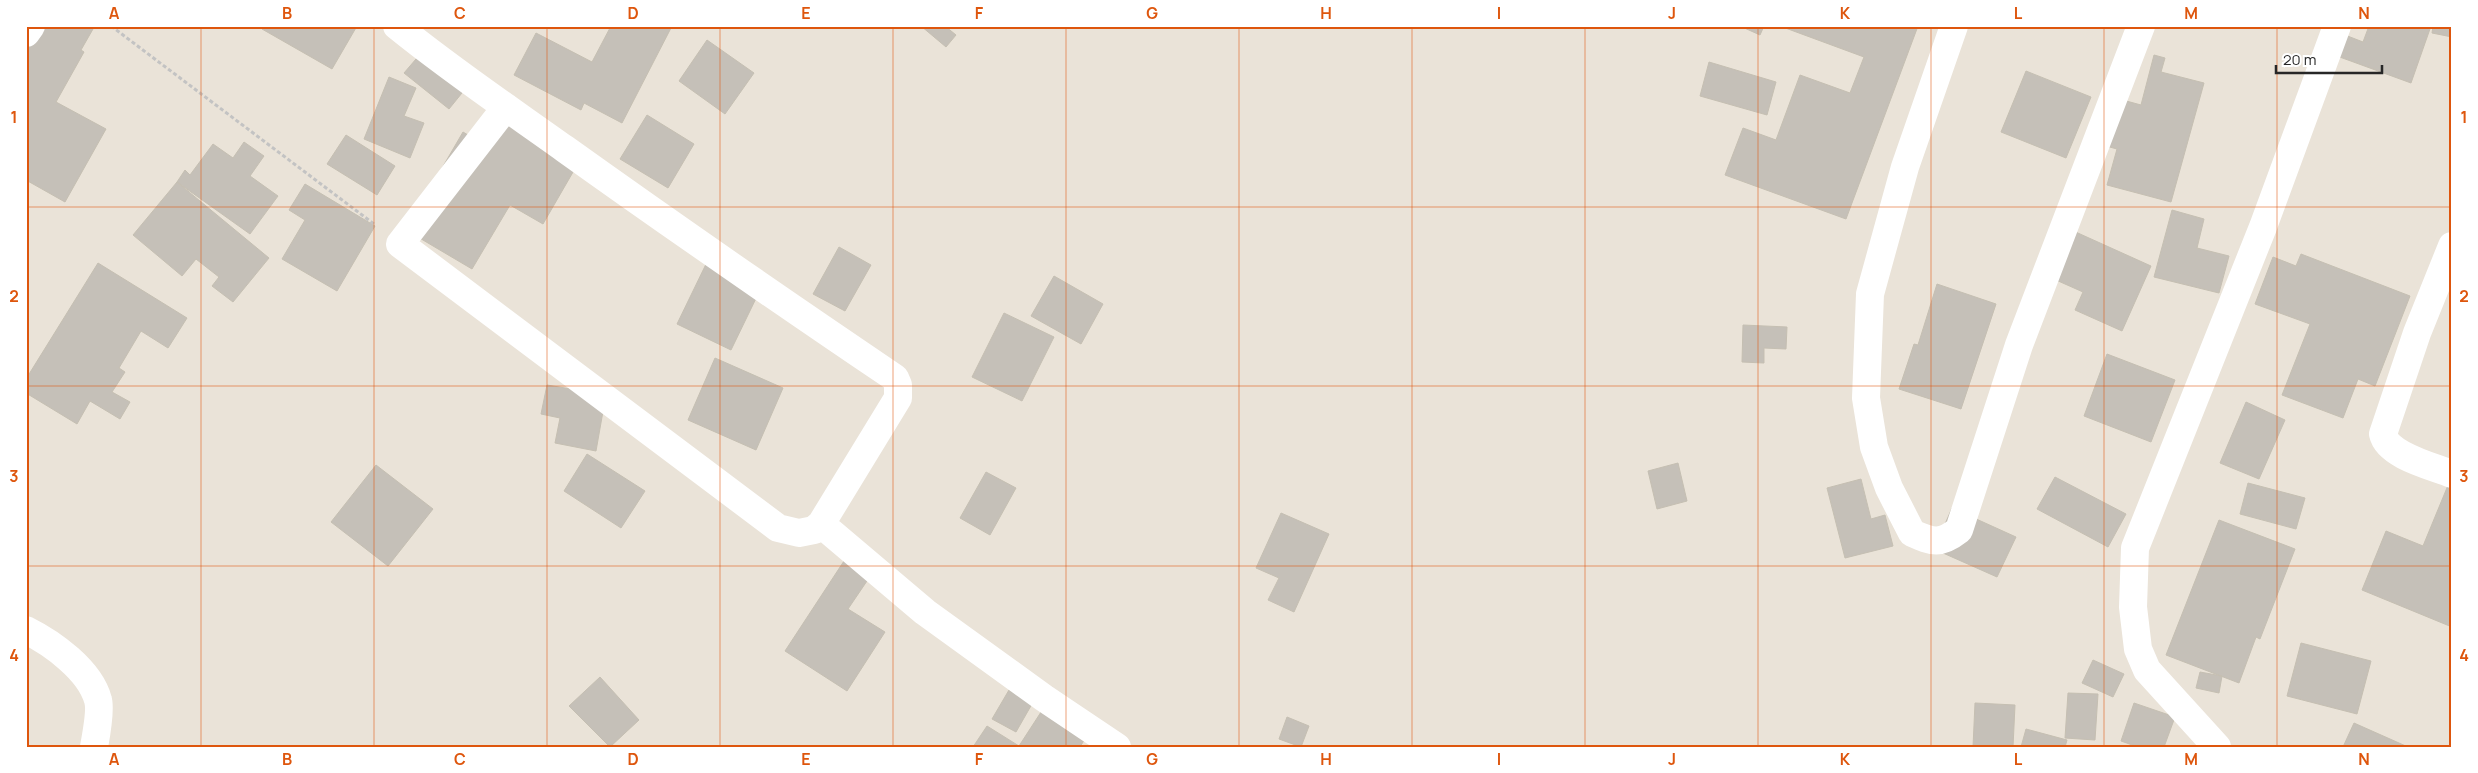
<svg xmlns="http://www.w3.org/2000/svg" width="2478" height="773" viewBox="0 0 2478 773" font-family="Manrope,sans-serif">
	<rect width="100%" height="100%" fill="#eae3d8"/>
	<path fill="#c5c0b8" stroke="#c5bfb2" d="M26,26H88L93,29L81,50L84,52L56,102L106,129L65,202L26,180Z
		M264,26H357L332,69L262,29Z
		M611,26H672L622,123L584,103L581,110L514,75L536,33L592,62Z
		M921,26H945L956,35L946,47Z
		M1740,26H1764L1760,35Z
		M1780,26H1918L1846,219L1725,175L1743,128L1776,140L1800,75L1850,93L1864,57Z
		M2369,26H2431L2411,83L2337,56L2345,35L2363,42Z
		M2433,26H2452V37L2432,33Z
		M707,40L754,73L725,114L679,81Z
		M422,52L466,88L449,109L404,73Z
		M2154,55L2165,58L2161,72L2204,83L2171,202L2107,185L2117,149L2095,143L2108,96L2141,105Z
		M1709,62L1776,82L1767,115L1700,96Z
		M2026,71L2091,97L2066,158L2001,132Z
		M389,77L416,88L404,116L424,123L410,158L364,139Z
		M509,110L584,153L543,224L510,205L472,269L406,230L463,132L488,147Z
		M647,115L694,144L668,188L620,159Z
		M346,135L395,166L377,195L327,164Z
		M244,142L264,156L250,176L278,196L250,234L177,182L185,170L190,175L213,144L233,158Z
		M177,182L269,258L233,302L212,286L219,277L196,259L182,276L133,235Z
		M305,184L375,226L337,291L282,259L305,220L289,210Z
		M2172,210L2204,219L2197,248L2229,256L2219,293L2154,277Z
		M2069,229L2151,266L2122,331L2075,310L2083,292L2047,276Z
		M839,247L871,265L845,311L813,294Z
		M2301,254L2410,296L2375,386L2358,379L2343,418L2282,395L2310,324L2255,304L2273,257L2296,266Z
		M708,260L762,286L731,350L677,324Z
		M98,263L187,318L168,348L141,331L119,368L125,372L112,392L130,402L120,419L90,401L77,424L26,393V379Z
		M1054,276L1103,304L1081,344L1031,316Z
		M1937,284L1996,304L1961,409L1899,389L1914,344L1918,345Z
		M1004,313L1054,337L1022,401L972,377Z
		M1743,325L1787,327L1786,349L1764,348V363L1742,362Z
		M2107,354L2175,380L2151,442L2084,416Z
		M715,358L783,388L756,450L688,420Z
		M547,385L583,391L605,400L596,451L555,443L560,418L541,414Z
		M2246,402L2285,420L2259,479L2220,463Z
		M587,454L645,491L621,528L564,491Z
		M1678,463L1687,501L1657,509L1648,471Z
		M376,465L433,509L388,566L331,522Z
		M986,472L1016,488L990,535L960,518Z
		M2055,477L2126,514L2108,547L2037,509Z
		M2451,478H2452V627L2362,590L2386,531L2423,546Z
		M1861,479L1871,519L1885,515L1893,546L1845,558L1827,488Z
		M2248,483L2305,498L2296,529L2240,514Z
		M1952,508L2016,537L1997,577L1934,549Z
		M1281,513L1329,534L1294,612L1268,600L1279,578L1256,568Z
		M2219,520L2295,549L2260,639L2256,637L2239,683L2166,655Z
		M844,561L869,578L848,609L885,632L847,691L785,651Z
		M2301,643L2371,661L2357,714L2287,696Z
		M2093,660L2124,674L2113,697L2082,683Z
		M2200,672L2222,676L2219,693L2196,688Z
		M600,677L639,720L610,747L569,706Z
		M1009,690L1032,704L1016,732L992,719Z
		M2068,693L2098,694L2095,740L2065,738Z
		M1975,703L2015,705L2013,747H1973Z
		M2134,703L2175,717L2164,747H2138L2121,741Z
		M1043,709L1086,737L1080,747H973L987,726L1019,746Z
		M1287,717L1309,726L1301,747L1279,739Z
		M2354,723L2408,747H2343Z
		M2026,729L2067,740L2065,747H2021Z"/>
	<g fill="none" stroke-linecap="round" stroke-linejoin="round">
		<path stroke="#c3c3c3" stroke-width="3" stroke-dasharray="4 2.5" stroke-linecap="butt" d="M111,26L374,224"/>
		<path stroke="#fff" stroke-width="28" d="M397,26C451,70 509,109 565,149C674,227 784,303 895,378L898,385V398L821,524L814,530L799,533L778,528L400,244L506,107
			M1954,26L1905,167L1870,294L1866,398L1874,447L1889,488L1912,533C1933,542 1940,545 1959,530L2019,345L2141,26
			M26,33L31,26
			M2452,246L2417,333L2383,434C2388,456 2432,466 2452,474
			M821,524L925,612L1044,698L1117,747
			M26,630C52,643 90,670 98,700C101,710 96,736 94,747
			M2217,747L2147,670L2138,649L2133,607L2135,548L2263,227L2337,26"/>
	</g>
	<path fill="none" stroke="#de560d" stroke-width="1" stroke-opacity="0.55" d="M201,26V747M374,26V747M547,26V747M720,26V747M893,26V747M1066,26V747M1239,26V747M1412,26V747M1585,26V747M1758,26V747M1931,26V747M2104,26V747M2277,26V747M26,207H2452M26,386H2452M26,566H2452"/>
	<rect width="2478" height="773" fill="none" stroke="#ffffff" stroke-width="55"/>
	<path d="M2276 65v8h106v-8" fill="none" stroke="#272727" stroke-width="2.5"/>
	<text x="2283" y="65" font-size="15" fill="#272727" stroke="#ffffff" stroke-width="4" paint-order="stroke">20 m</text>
	<rect x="28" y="28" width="2422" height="718" fill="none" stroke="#de560d" stroke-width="2"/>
	<g font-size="16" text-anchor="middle" font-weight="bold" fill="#de560d">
		<text x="114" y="19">A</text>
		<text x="287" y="19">B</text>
		<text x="460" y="19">C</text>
		<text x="633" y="19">D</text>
		<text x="806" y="19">E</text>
		<text x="979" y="19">F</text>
		<text x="1152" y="19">G</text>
		<text x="1326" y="19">H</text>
		<text x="1499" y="19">I</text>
		<text x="1672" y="19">J</text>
		<text x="1845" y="19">K</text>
		<text x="2018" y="19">L</text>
		<text x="2191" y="19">M</text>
		<text x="2364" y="19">N</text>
		<text x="14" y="123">1</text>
		<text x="2464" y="123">1</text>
		<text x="14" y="302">2</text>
		<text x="2464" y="302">2</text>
		<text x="14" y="482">3</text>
		<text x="2464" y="482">3</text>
		<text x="14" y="661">4</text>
		<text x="2464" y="661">4</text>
		<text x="114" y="765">A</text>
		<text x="287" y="765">B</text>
		<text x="460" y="765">C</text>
		<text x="633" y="765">D</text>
		<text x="806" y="765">E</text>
		<text x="979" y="765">F</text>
		<text x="1152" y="765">G</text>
		<text x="1326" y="765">H</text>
		<text x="1499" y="765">I</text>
		<text x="1672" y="765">J</text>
		<text x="1845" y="765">K</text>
		<text x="2018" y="765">L</text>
		<text x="2191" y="765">M</text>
		<text x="2364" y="765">N</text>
	</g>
</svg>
